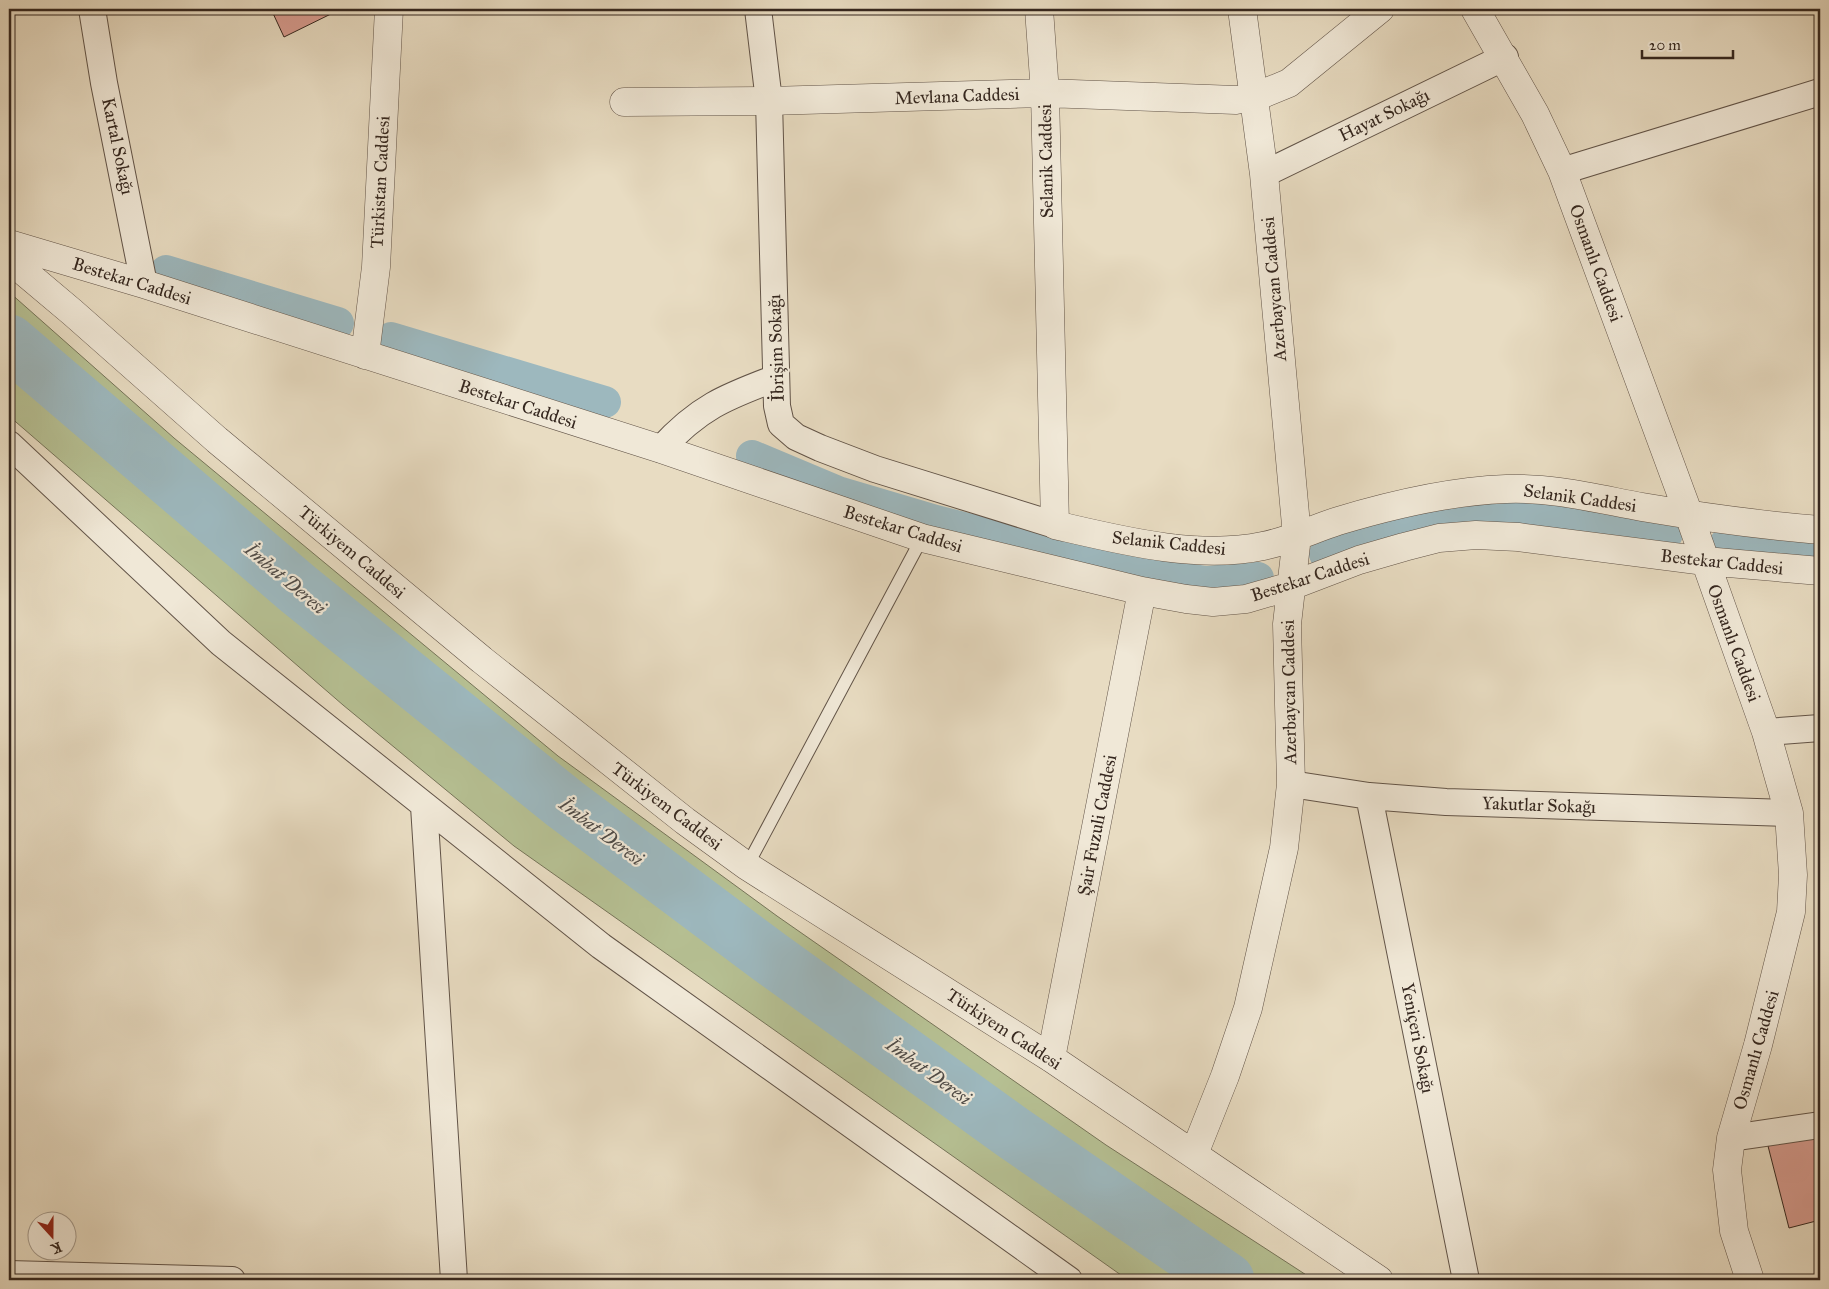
<svg xmlns="http://www.w3.org/2000/svg" width="1829" height="1289" viewBox="0 0 1829 1289" font-family="'IM FELL Great Primer',serif">
	<rect width="100%" height="100%" fill="#e8dcc2"/>
	<filter id="stains"><feTurbulence type="fractalNoise" baseFrequency=".004" numOctaves="4"/><feColorMatrix values="0 0 0 0 .2 0 0 0 0 .09 0 0 0 0 .02 0 0 0 .5 -.17"/></filter>
	<radialGradient id="worn" r=".72"><stop offset=".6" stop-color="#630" stop-opacity="0"/><stop offset="1" stop-color="#630" stop-opacity=".3"/></radialGradient>
	<path fill="#b6c093" stroke="#767459" d="M9,292L174,438L558,756L777,916L1106,1145L1314,1280H1128L514,846L343,705L9,416Z"/>
	<g fill="none" stroke-linecap="round" stroke-linejoin="round">
		<path stroke="#9db8be" stroke-width="32" d="M166,271L338,323
			M391,338L605,402
			M752,456L838,492L936,521L1130,570L1206,582L1258,578
			M1726,543L1764,549L1820,551
			M1325,554L1413,525L1462,511L1497,510L1667,534"/>
		<path stroke="#9db8be" stroke-width="55" d="M9,342L298,589L565,804L768,956L1012,1132L1227,1280"/>
	</g>
	<path fill="#d89c90" stroke="#35271f" d="M271,9H341L284,37Z
		M1820,1132V1220L1789,1228L1768,1146Z"/>
	<g fill="none" stroke-linecap="round" stroke-linejoin="round">
		<g stroke="#625448" stroke-width="14">
			<path id="service" d="M747,866L922,538"/>
		</g>
		<g stroke="#625448" stroke-width="28">
			<path id="minor" d="M92,9L104,83L144,284
				M758,9L769,101L777,406L781,424L796,437L820,448L875,469L1055,525
				M1562,171L1820,92
				M1264,174L1505,57
				M9,444L221,643L601,946L1069,1280
				M661,449C698,408 725,397 776,378
				M1766,732L1820,728
				M1291,784L1369,796L1446,802L1789,813
				M1369,796L1466,1280
				M424,806L454,1280
				M1731,1138L1820,1125
				M9,1274L232,1280"/>
		</g>
		<g stroke="#625448" stroke-width="29">
			<path id="tertiary" d="M1039,9L1045,93L1055,525C1120,540 1197,560 1263,546C1289,541 1313,529 1338,521C1391,505 1450,491 1506,489C1551,487 1598,499 1642,507C1701,517 1760,525 1820,530
				M1475,9L1535,114L1562,171L1689,515L1766,732L1789,813L1793,875L1791,912L1758,1045L1731,1138L1727,1170L1734,1231L1750,1280
				M624,102L769,101L1045,93L1236,100L1255,97L1289,83L1380,9
				M9,244L144,284L661,449L922,538L1142,591L1186,599L1213,602L1246,599L1291,586L1359,560L1404,547L1439,538L1476,535L1518,537L1705,561L1820,571
				M9,259L72,312L217,440L482,660L685,821L747,866L1051,1058L1379,1280
				M365,355L376,267L389,9
				M1051,1058L1142,591
				M1194,1154L1225,1076L1248,1008L1284,848L1291,784L1287,624L1297,536L1264,174L1242,9"/>
		</g>
		<use href="#service" stroke="#f0e8d7" stroke-width="12"/>
		<use href="#minor" stroke="#f0e8d7" stroke-width="26"/>
		<use href="#tertiary" stroke="#f0e8d7" stroke-width="28"/>
	</g>
	<g text-anchor="middle" stroke-width="4.5" stroke-linejoin="round" paint-order="stroke">
		<g font-size="18" fill="#35271f" stroke="#f0e8d7">
			<text transform="translate(957 96) rotate(-2)" y="6">Mevlana Caddesi</text>
			<text transform="translate(1384 115) rotate(-26)" y="6">Hayat Sokağı</text>
			<text transform="translate(118 146) rotate(78)" y="6">Kartal Sokağı</text>
			<text transform="translate(1046 161) rotate(-91)" y="6">Selanik Caddesi</text>
			<text transform="translate(380 182) rotate(-87)" y="6">Türkistan Caddesi</text>
			<text transform="translate(1596 263) rotate(70)" y="6">Osmanlı Caddesi</text>
			<text transform="translate(132 281) rotate(17)" y="6">Bestekar Caddesi</text>
			<text transform="translate(1274 289) rotate(-95)" y="6">Azerbaycan Caddesi</text>
			<text transform="translate(776 348) rotate(-92)" y="6">İbrişim Sokağı</text>
			<text transform="translate(518 404) rotate(18)" y="6">Bestekar Caddesi</text>
			<text transform="translate(1580 498) rotate(8)" y="6">Selanik Caddesi</text>
			<text transform="translate(903 529) rotate(17)" y="6">Bestekar Caddesi</text>
			<text transform="translate(1169 543) rotate(6)" y="6">Selanik Caddesi</text>
			<text transform="translate(352 552) rotate(40)" y="6">Türkiyem Caddesi</text>
			<text transform="translate(1722 562) rotate(6)" y="6">Bestekar Caddesi</text>
			<text transform="translate(1310 577) rotate(-18)" y="6">Bestekar Caddesi</text>
			<text transform="translate(1734 643) rotate(70)" y="6">Osmanlı Caddesi</text>
			<text transform="translate(1289 692) rotate(-91)" y="6">Azerbaycan Caddesi</text>
			<text transform="translate(1539 805) rotate(2)" y="6">Yakutlar Sokağı</text>
			<text transform="translate(667 806) rotate(37)" y="6">Türkiyem Caddesi</text>
			<text transform="translate(1097 825) rotate(-79)" y="6">Şair Fuzuli Caddesi</text>
			<text transform="translate(1004 1029) rotate(33)" y="6">Türkiyem Caddesi</text>
			<text transform="translate(1418 1038) rotate(79)" y="6">Yeniçeri Sokağı</text>
			<text transform="translate(1756 1050) rotate(-74)" y="6">Osmanlı Caddesi</text>
		</g>
		<g font-size="19" font-style="italic" fill="#4f4b47" stroke="#f0e8d7">
			<text transform="translate(286 578) rotate(40)" y="7">İmbat Deresi</text>
			<text transform="translate(602 831) rotate(37)" y="7">İmbat Deresi</text>
			<text transform="translate(929 1071) rotate(36)" y="7">İmbat Deresi</text>
		</g>
	</g>
	<rect width="1829" height="1289" fill="none" stroke="#e8dcc2" stroke-width="30"/>
	<rect x="10" y="10" width="1809" height="1269" fill="none" stroke="#35271f" stroke-width="2.5"/>
	<rect x="15" y="15" width="1799" height="1259" fill="none" stroke="#35271f"/>
	<g transform="translate(52 1236) rotate(159)"><circle r="24" fill="#f0e8d7" stroke="#a59b8d"/>
	<path d="M0-4L9 19L0 12L-9 19Z" fill="#8f2418"/>
	<text y="-8" font-size="14" font-weight="bold" text-anchor="middle" fill="#35271f">K</text>
	</g>
	<path d="M1642 50v8h91v-8" fill="none" stroke="#35271f" stroke-width="2.5"/>
	<text x="1649" y="50" font-size="15" fill="#35271f" stroke="#f0e8d7" stroke-width="4" paint-order="stroke">20 m</text>
	<rect width="100%" height="100%" filter="url(#stains)"/>
	<rect width="100%" height="100%" fill="url(#worn)"/>
</svg>
